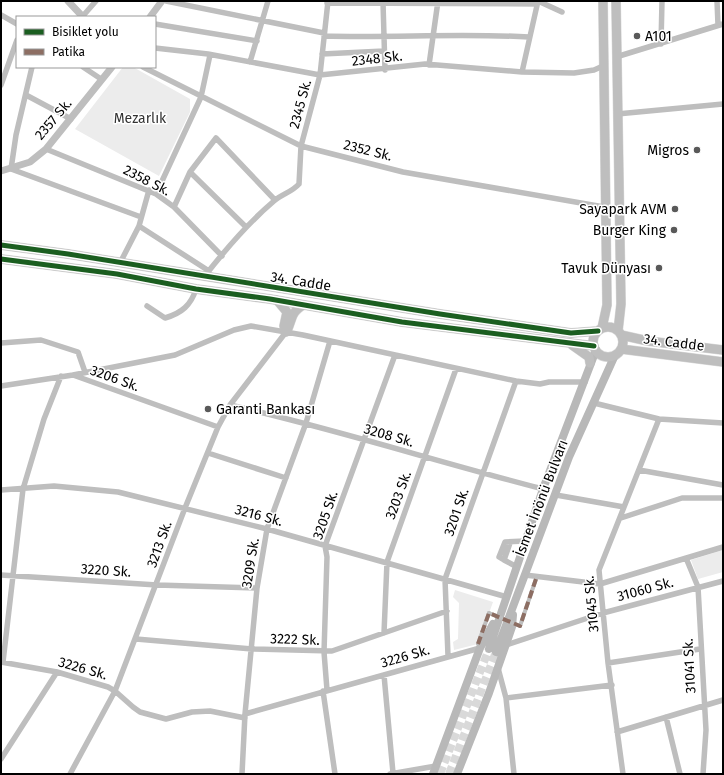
<svg xmlns="http://www.w3.org/2000/svg" width="724" height="775" viewBox="0 0 724 775" font-family="'Fira Sans',sans-serif">
	<rect width="100%" height="100%" fill="#fff"/>
	<path fill="#ececec" d="M123,67H133L190,99V112L159,176L75,129Z
		M723,550V572L698,579L691,560Z
		M455,590L493,602L478,644L454,650L453,642L458,639L459,603L453,597Z"/>
	<g fill="none" stroke-linecap="round" stroke-linejoin="round">
		<path stroke="#d9d9d9" stroke-width="8" stroke-dasharray="8 4" stroke-linecap="butt" d="M440,774L489,649
			M449,774L496,652"/>
		<g stroke="#dbdbdb" stroke-width="10">
			<path id="primary" d="M616,1L621,304L618,331
				M1,245L68,254L440,314L571,333L598,331
				M1,259L117,274L196,289L270,299L402,322L594,346
				M277,300L287,312L284,326L286,332C294,319 288,315 303,305
				M593 342a15 15 0 1 1 30 0a15 15 0 1 1-30 0Z
				M602,328L607,305L603,1
				M621,335L648,341L723,350
				M572,345L589,357L590,363
				M621,349L723,362"/>
		</g>
		<path stroke="#bebebe" stroke-width="4" d="M520,626L537,576
			M478,644L489,613"/>
		<path stroke="#bebebe" stroke-width="5.5" d="M166,1L324,33
			M538,1L562,12
			M717,1L718,25
			M383,2L385,70
			M327,3L537,4
			M1,15L17,24
			M82,17L96,1
			M155,24L257,41
			M324,36C392,38 461,33 529,37
			M661,44L662,1
			M155,48L208,54L320,75L425,64L522,72L574,73L594,70L603,66
			M322,54L384,51
			M616,57L723,24
			M250,62L268,1
			M429,65L438,1
			M32,67L16,135L11,169L141,217
			M83,67L101,79
			M143,67L301,146L403,172L604,207
			M522,72L538,1
			M1,85L17,40
			M26,95L71,119
			M617,114L723,104
			M46,149L156,194L174,207L222,256
			M190,172L246,227
			M156,194L201,97L210,55
			M174,207L190,172L216,138L275,200
			M139,226L209,271
			M120,263L139,226L149,190
			M204,277C225,250 248,223 274,201C282,194 292,192 299,184L301,146L320,75L328,1
			M147,306L165,318C182,313 191,305 196,289
			M1,343L41,340L78,352L85,372
			M73,375L175,355L234,330L251,326L303,335L516,381L540,384L549,382H585
			M1,386L73,375L218,427
			M594,403L659,419L723,423
			M230,405C335,429 438,462 543,489
			M208,453L286,478
			M639,470L723,485
			M1,490L54,486L118,492L267,529L507,597
			M556,495L624,507
			M621,518L682,498H723
			M510,543L504,560L517,567
			M686,558L698,587L706,730L703,774
			M504,560L499,557L505,542L525,541
			M1,575L157,585L257,588
			M525,575L600,584L723,547
			M384,633L387,562L456,369
			M136,639L252,649L332,651L447,611
			M506,645L603,613L723,581
			M448,656L445,579L516,381
			M1,662L57,672L108,687L115,691L133,707L140,712L166,719L192,712L210,711L245,718
			M3,662L23,489L44,419L61,376
			M608,663L700,649
			M498,668L506,698L514,774
			M384,675L393,773
			M327,690L324,652L327,557L325,546L395,355
			M323,691L335,774
			M506,698L612,685
			M245,714L480,648
			M666,717L680,774
			M617,732L723,700
			M1,759L57,672
			M70,774L115,691L185,508L218,427L230,405L286,332
			M242,774L245,714L257,588L267,529L306,423L330,341
			M390,774L436,766
			M623,774L608,663L599,570L659,419"/>
		<path stroke="#bebebe" stroke-width="7" d="M68,1L83,17
			M150,17L162,1
			M1,171L30,162L46,149L112,67"/>
		<path stroke="#b8b8b8" stroke-width="8" d="M489,649L543,489L596,350
			M496,652L569,457L615,355
			M433,774L480,648L493,624
			M457,774L489,693L512,627L513,615"/>
		<use href="#primary" stroke="#bebebe" stroke-width="9"/>
		<path stroke="#bebebe" stroke-width="4" d="M489,613L520,626"/>
		<path stroke="#8d6e63" stroke-width="4" stroke-dasharray="8 4" stroke-linecap="butt" d="M478,644L489,613L520,626L537,576"/>
		<g stroke="#fff" stroke-width="8">
			<path id="cycleway" d="M1,245L68,254L440,314L571,333L598,331
				M1,259L117,274L196,289L270,299L402,322L594,346"/>
		</g>
		<use href="#cycleway" stroke="#1b5e20" stroke-width="5"/>
	</g>
	<g fill="#595959" stroke="#fff" stroke-width="1.5">
		<circle cx="637" cy="36" r="4"/>
		<circle cx="697" cy="150" r="4"/>
		<circle cx="675" cy="209" r="4"/>
		<circle cx="674" cy="230" r="4"/>
		<circle cx="659" cy="268" r="4"/>
		<circle cx="208" cy="409" r="4"/>
	</g>
	<g text-anchor="middle" stroke-width="3" stroke-linejoin="round" paint-order="stroke">
		<g font-size="14" fill="#000" stroke="#fff" text-anchor="end">
			<text x="645" y="41" text-anchor="start">A101</text>
			<text x="689" y="155">Migros</text>
			<text x="667" y="214">Sayapark AVM</text>
			<text x="666" y="235">Burger King</text>
			<text x="651" y="273">Tavuk Dünyası</text>
			<text x="216" y="414" text-anchor="start">Garanti Bankası</text>
		</g>
		<g font-size="14" fill="#000" stroke="#fff">
			<text transform="translate(377 58) rotate(-6)" y="5">2348 Sk.</text>
			<text transform="translate(300 104) rotate(-75)" y="5">2345 Sk.</text>
			<text transform="translate(53 119) rotate(-50)" y="5">2357 Sk.</text>
			<text transform="translate(368 150) rotate(14)" y="5">2352 Sk.</text>
			<text transform="translate(147 180) rotate(27)" y="5">2358 Sk.</text>
			<text transform="translate(301 281) rotate(9)" y="5">34. Cadde</text>
			<text transform="translate(674 342) rotate(7)" y="5">34. Cadde</text>
			<text transform="translate(115 378) rotate(20)" y="5">3206 Sk.</text>
			<text transform="translate(389 435) rotate(16)" y="5">3208 Sk.</text>
			<text transform="translate(398 495) rotate(-70)" y="5">3203 Sk.</text>
			<text transform="translate(541 498) rotate(-69)" y="5">İsmet İnönü Bulvarı</text>
			<text transform="translate(456 512) rotate(-71)" y="5">3201 Sk.</text>
			<text transform="translate(259 515) rotate(15)" y="5">3216 Sk.</text>
			<text transform="translate(325 515) rotate(-71)" y="5">3205 Sk.</text>
			<text transform="translate(159 544) rotate(-70)" y="5">3213 Sk.</text>
			<text transform="translate(250 563) rotate(-81)" y="5">3209 Sk.</text>
			<text transform="translate(106 570) rotate(4)" y="5">3220 Sk.</text>
			<text transform="translate(645 589) rotate(-15)" y="5">31060 Sk.</text>
			<text transform="translate(591 604) rotate(-95)" y="5">31045 Sk.</text>
			<text transform="translate(295 639) rotate(2)" y="5">3222 Sk.</text>
			<text transform="translate(405 656) rotate(-16)" y="5">3226 Sk.</text>
			<text transform="translate(689 666) rotate(-93)" y="5">31041 Sk.</text>
			<text transform="translate(83 668) rotate(16)" y="5">3226 Sk.</text>
		</g>
		<g font-size="14" fill="#333" stroke="#fff">
			<text x="140" y="123">Mezarlık</text>
		</g>
	</g>
	<rect width="724" height="775" fill="none" stroke="#000000" stroke-width="4"/>
	<rect x="16" y="16" width="140" height="52" fill="#ffffff" stroke="#999999"/>
	<rect x="24" y="29" width="20" height="6" fill="#1b5e20" stroke="#999999"/>
	<text x="52" y="36" font-size="12" fill="#000000">Bisiklet yolu</text>
	<rect x="24" y="49" width="20" height="6" fill="#8d6e63" stroke="#999999"/>
	<text x="52" y="56" font-size="12" fill="#000000">Patika</text>
</svg>
